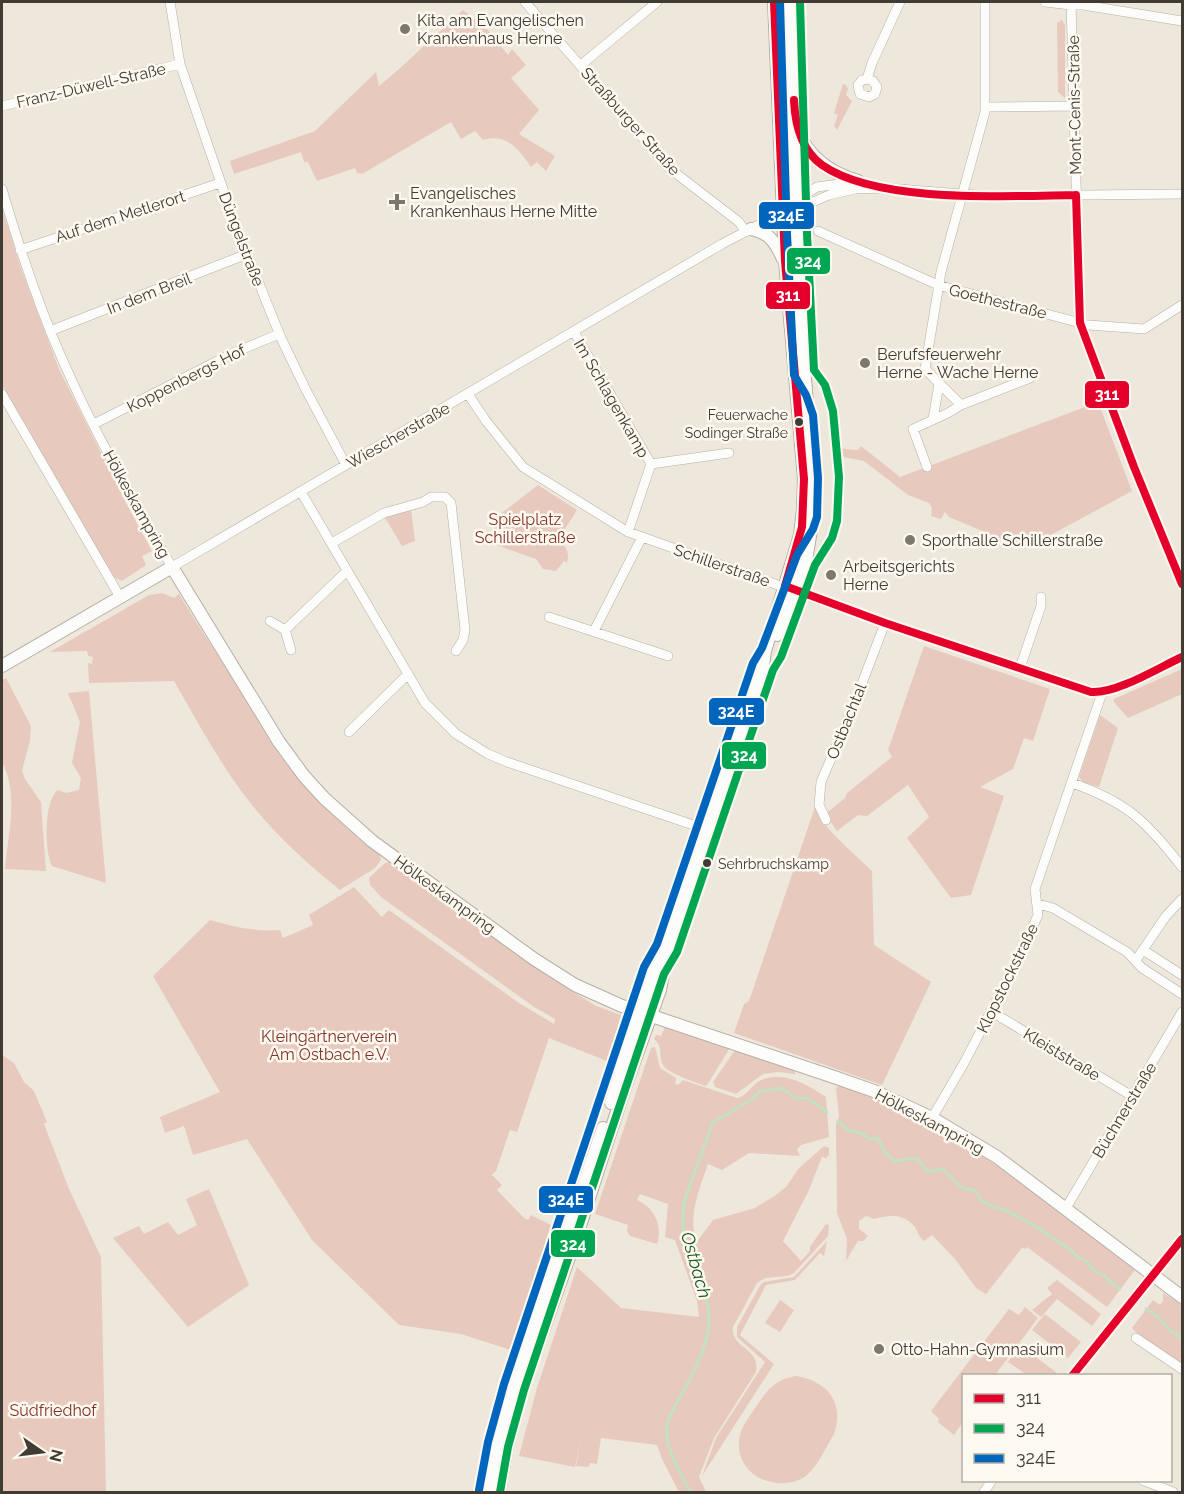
<svg xmlns="http://www.w3.org/2000/svg" width="1184" height="1494" viewBox="0 0 1184 1494" font-family="Raleway,sans-serif">
	<rect width="100%" height="100%" fill="#eee8dc"/>
	<path fill="#e7c9be" d="M463,10L486,28L508,55L512,49L526,65L511,78L539,110L519,134L555,156L546,171L537,162L531,167C518,148 506,133 483,140L475,131L461,139L451,122L362,174L357,173L355,168L317,181L308,162H304L301,152L234,174L230,161L315,131L376,72L379,86L398,70Z
		M1062,20L1065,25V98L1058,92L1057,23Z
		M843,84L846,85L848,89L846,95L852,101L837,130L834,126L838,115L834,113Z
		M2,209L23,274L59,369L127,505L152,551L142,556L146,565L122,581L113,577L2,385Z
		M805,238H809L816,311L810,306L808,298Z
		M1098,402L1132,491L1025,549L949,517L945,512L941,519L931,516L932,508L929,503L908,495L864,461L843,457L834,458L833,448L858,450L861,446L900,477Z
		M538,485L577,510L558,540C566,546 570,553 567,563L564,561L556,571L543,569L536,559L496,545L493,520Z
		M411,510L415,541L402,546L385,518Z
		M162,593L174,598L179,594C195,621 212,646 229,672C245,696 258,723 274,747C303,789 339,824 380,855L381,860L375,868L340,890C304,861 270,830 242,792C216,757 196,719 174,681L89,683L88,663L92,664L93,657L88,656L87,651L50,652L149,595Z
		M924,646L1050,689L1033,741L1024,738L1013,769L980,787L1004,796L971,895L951,898L907,838L929,817L908,785L867,816L858,815L837,831L825,814L845,798L847,793L892,757L888,750Z
		M1182,669V694L1128,718L1114,702V699Z
		M6,678L31,726L30,741L22,770L25,779L41,802L46,871L5,869C8,834 19,794 2,762V680Z
		M89,691L106,883L52,866C44,851 44,800 58,790L66,793L79,790L81,778L72,763L80,722L68,693Z
		M1100,715L1118,728L1099,787L1083,782L1079,777Z
		M817,801C817,805 816,808 817,811C820,825 860,859 872,871L874,945L931,982L882,1085L734,1033L744,1004L749,1001Z
		M389,862L548,976L596,1006L621,1015L618,1025C629,1036 621,1052 617,1065L549,1038L517,1132L510,1130L496,1171L492,1175L502,1185L497,1190L524,1218L528,1220L531,1215L557,1228L514,1351L461,1334L399,1325L312,1240L247,1139L193,1155L184,1126L165,1133L160,1117L220,1092L153,976L210,920C234,927 255,932 280,930L283,938L313,925L309,915L354,887L382,917L389,910L519,1003L554,1024L555,1019L534,1007L381,897L370,885L369,878L385,863Z
		M665,1027L730,1048L707,1085L705,1086C695,1082 667,1073 663,1065C658,1055 664,1047 654,1039L656,1035L661,1036Z
		M655,1047L660,1068L676,1078L675,1084L678,1085L683,1080L737,1098C747,1096 751,1086 759,1081C782,1069 808,1085 826,1097L829,1137L801,1145L797,1149L800,1156L749,1153L722,1170L708,1164C699,1190 688,1215 696,1243L713,1220L755,1208L776,1195L786,1187L799,1168L824,1146L829,1148V1155L826,1158L822,1157L808,1192L783,1241L801,1261L810,1251V1247L826,1224L829,1225L828,1236L794,1273L787,1276L765,1278L757,1283L733,1327C730,1348 761,1348 756,1372L714,1438L699,1477L706,1492H679L662,1459L657,1445L601,1438L597,1464L590,1463L589,1467L576,1466L581,1439L575,1467L519,1456L537,1388L577,1267L621,1308L699,1317L697,1301L675,1240L665,1237L668,1204L640,1194L637,1200C654,1207 663,1226 657,1244L630,1236L627,1231L628,1225L595,1214L651,1048Z
		M735,1050L795,1070V1074L778,1072L763,1074L736,1094L715,1087L713,1082Z
		M2,1055L14,1063L24,1082L34,1091L47,1122L44,1124L69,1189L101,1257L106,1492H2Z
		M840,1085C954,1122 1041,1198 1135,1270L1107,1307L1027,1247L1025,1249L1022,1248L986,1294L976,1288L955,1259L932,1235L924,1241C918,1236 918,1231 914,1226C903,1213 888,1215 874,1219L866,1216L859,1221V1229L868,1236L863,1241H858L846,1261L847,1239L837,1213L836,1124L839,1117L836,1088Z
		M209,1189L249,1285L188,1327L113,1238L139,1226L144,1234L168,1222L178,1235L197,1225L186,1199Z
		M827,1241L824,1256L820,1253L795,1280L766,1285L740,1335L774,1364L702,1476L716,1438L765,1362L737,1337V1327L761,1284L764,1282L794,1277Z
		M1057,1280L1101,1314L1092,1326L1057,1299L1041,1317L1032,1310L1052,1294L1047,1288Z
		M1163,1293L1182,1305V1365L1139,1336L1132,1328L1153,1300L1160,1305L1163,1301Z
		M780,1300L794,1310L780,1332L765,1323Z
		M1025,1307L1038,1318L995,1375L964,1376L963,1422L954,1435L938,1422L939,1419L931,1411L1009,1309L1019,1315Z
		M1045,1314L1081,1342L1068,1358L1032,1330Z
		M1020,1345L1057,1373L1055,1375H1027L1008,1362Z
		M796,1376C827,1381 845,1402 834,1434C826,1447 818,1466 806,1476C779,1494 736,1477 739,1441C740,1427 750,1416 757,1405C768,1389 776,1379 796,1376Z"/>
	<g fill="none" stroke-linecap="round" stroke-linejoin="round">
		<path stroke="#c3e2bd" stroke-width="3" d="M838,1121L849,1131L862,1133L869,1139L878,1138L885,1153L895,1161L914,1158L919,1160L925,1169L929,1172L941,1169L945,1171L961,1187L975,1191L982,1201L991,1206L1005,1210L1030,1223L1071,1250L1077,1257L1086,1261L1095,1271L1104,1275L1112,1284L1120,1289
			M1146,1309L1158,1317L1170,1330L1182,1339
			M690,1492C680,1470 660,1444 669,1418C686,1383 715,1345 708,1306L683,1232V1211L686,1196L713,1122L753,1099L759,1092L781,1088L796,1098H807L827,1112"/>
		<g stroke="#b4afa6" stroke-width="10">
			<path id="minor" d="M170,2L180,64L235,224L281,338L306,390L346,465
				M525,2L669,168L739,222L746,232
				M1045,2L1071,5H1083L1182,21
				M1071,2L1080,323L1134,467L1182,584
				M581,65L657,2
				M867,79L873,81L877,87L875,94L869,97L860,94L858,85L862,80L867,79L872,63L900,2
				M2,106L180,64
				M986,107L1075,106
				M2,189C19,247 38,305 63,361C94,432 133,500 172,567L722,244L783,212L797,209L829,195L855,189L886,188L988,196L1182,194
				M794,201L817,187L854,182
				M818,231L938,285L1088,325L1144,329L1182,305
				M20,250L220,183
				M50,331L247,254
				M574,332L651,464L628,532
				M2,394L120,597
				M468,394L486,421L523,467L628,532L885,623L1091,692L1102,693L1114,689L1182,657
				M961,405L925,369L941,272L985,112V2
				M933,419L939,384
				M94,424L231,354L279,334
				M651,464L729,453
				M927,467L913,429L948,413L961,405L1030,378
				M301,492L425,703L456,734L488,754L507,762L708,830
				M332,543L384,513L423,502L431,497H445L451,503L465,630L463,640L456,651
				M549,617L668,656
				M270,621L285,630L347,571
				M285,630L291,650
				M594,631L642,537
				M1020,668L1041,606V597
				M349,732L408,674
				M1072,783C1127,802 1147,822 1182,867
				M826,820L819,805L821,782L853,707L885,623
				M1038,904L1053,908L1127,952L1142,968L1182,994
				M1143,950L1182,975
				M1136,960L1166,916L1182,899
				M992,1012L1132,1096
				M932,1118L964,1063L1019,958L1038,915L1035,889L1102,693
				M1066,1208L1182,1012
				M1136,1338L1182,1369
				M1072,1376L1182,1239
				M1142,1480L1173,1492
				M984,1492L992,1480"/>
		</g>
		<g stroke="#b4afa6" stroke-width="14">
			<path id="major" d="M796,127C808,157 828,172 858,181
				M751,229C769,232 776,243 783,259
				M777,635L806,560L812,524L814,493L802,340L790,2
				M2,666L172,567L279,742L304,776L324,798L372,841L534,959L575,985L622,1006L834,1077L874,1091L932,1118L997,1157L1182,1297
				M611,1103L654,970L663,955
				M489,1492L498,1445L514,1387L603,1128
				M499,1492L507,1447L522,1390L578,1232L625,1087L660,990L667,949L763,666L765,651L800,535L803,509L804,479L785,261L774,2"/>
		</g>
		<use href="#minor" stroke="#fcfcfa" stroke-width="9"/>
		<use href="#major" stroke="#fcfcfa" stroke-width="12"/>
		<g stroke="#fdf9f0" stroke-width="12">
			<path id="bus-1" d="M774,2L785,261L804,479L802,527L785,586
				M794,100C795,124 801,150 822,165C878,204 1009,196 1076,195
				M1076,195L1080,323L1134,467L1182,584
				M785,586L885,623L1091,692C1116,694 1158,668 1182,657
				M1072,1376L1182,1239"/>
		</g>
		<g stroke="#fdf9f0" stroke-width="12">
			<path id="bus-2" d="M500,1492L508,1447L524,1390L664,974L677,952L773,670L781,657L815,565L832,538L837,521L839,477L833,411L825,385L814,370L807,234L800,2"/>
		</g>
		<g stroke="#fdf9f0" stroke-width="12">
			<path id="bus-3" d="M479,1490L488,1442L504,1384L644,967L657,944L753,663L762,648L797,555L813,529L817,517L818,478L813,415L806,395L794,375L787,234L780,2"/>
		</g>
		<use href="#bus-1" stroke="#e4002b" stroke-width="8"/>
		<use href="#bus-2" stroke="#00a651" stroke-width="8"/>
		<use href="#bus-3" stroke="#0065bd" stroke-width="8"/>
	</g>
	<g fill="#7d786e" stroke="#fdf9f0" stroke-width="2">
		<circle cx="405" cy="29" r="6"/>
		<path d="M394 193h6v6h6v6h-6v6h-6v-6h-6v-6h6z"/>
		<circle cx="865" cy="363" r="6"/>
		<circle cx="910" cy="540" r="6"/>
		<circle cx="831" cy="575" r="6"/>
		<circle cx="879" cy="1349" r="6"/>
	</g>
	<g fill="#403c33" stroke="#fdf9f0" stroke-width="2">
		<circle cx="799" cy="422" r="5"/>
		<circle cx="707" cy="863" r="5"/>
	</g>
	<g text-anchor="middle" stroke-width="5" stroke-linejoin="round" paint-order="stroke">
		<g font-size="14" fill="#403c33" stroke="#fdf9f0" text-anchor="end">
			<text x="788" y="420">Feuerwache<tspan x="788" dy="18">Sodinger Straße</tspan></text>
			<text x="718" y="869" text-anchor="start">Sehrbruchskamp</text>
		</g>
		<g font-size="16" fill="#403c33" stroke="#fdf9f0" text-anchor="start">
			<text x="417" y="26">Kita am Evangelischen<tspan x="417" dy="18">Krankenhaus Herne</tspan></text>
			<text x="410" y="199">Evangelisches<tspan x="410" dy="18">Krankenhaus Herne Mitte</tspan></text>
			<text x="877" y="360">Berufsfeuerwehr<tspan x="877" dy="18">Herne - Wache Herne</tspan></text>
			<text x="922" y="546">Sporthalle Schillerstraße</text>
			<text x="843" y="572">Arbeitsgerichts<tspan x="843" dy="18">Herne</tspan></text>
			<text x="891" y="1355">Otto-Hahn-Gymnasium</text>
		</g>
		<g font-size="16" fill="#403c33" stroke="#fdf9f0">
			<text transform="translate(91 85) rotate(-13)" y="6">Franz-Düwell-Straße</text>
			<text transform="translate(1074 105) rotate(-91)" y="6">Mont-Cenis-Straße</text>
			<text transform="translate(631 121) rotate(48)" y="6">Straßburger Straße</text>
			<text transform="translate(120 216) rotate(-18)" y="6">Auf dem Metlerort</text>
			<text transform="translate(242 239) rotate(69)" y="6">Düngelstraße</text>
			<text transform="translate(149 293) rotate(-21)" y="6">In dem Breil</text>
			<text transform="translate(998 301) rotate(14)" y="6">Goethestraße</text>
			<text transform="translate(186 378) rotate(-27)" y="6">Koppenbergs Hof</text>
			<text transform="translate(612 398) rotate(60)" y="6">Im Schlagenkamp</text>
			<text transform="translate(398 435) rotate(-30)" y="6">Wiescherstraße</text>
			<text transform="translate(137 504) rotate(61)" y="6">Hölkeskampring</text>
			<text transform="translate(722 565) rotate(19)" y="6">Schillerstraße</text>
			<text transform="translate(846 721) rotate(-68)" y="6">Ostbachtal</text>
			<text transform="translate(445 894) rotate(36)" y="6">Hölkeskampring</text>
			<text transform="translate(1007 978) rotate(-64)" y="6">Klopstockstraße</text>
			<text transform="translate(1062 1054) rotate(31)" y="6">Kleiststraße</text>
			<text transform="translate(1124 1110) rotate(-59)" y="6">Büchnerstraße</text>
			<text transform="translate(930 1121) rotate(28)" y="6">Hölkeskampring</text>
		</g>
		<g font-size="16" fill="#823327" stroke="#fdf9f0">
			<text x="525" y="525">Spielplatz<tspan x="525" dy="18">Schillerstraße</tspan></text>
			<text x="329" y="1042">Kleingärtnerverein<tspan x="329" dy="18">Am Ostbach e.V.</tspan></text>
			<text x="53" y="1416">Südfriedhof</text>
		</g>
		<g font-size="18" font-style="italic" fill="#1a5a1e" stroke="#fdf9f0">
			<text transform="translate(696 1265) rotate(74)" y="6">Ostbach</text>
		</g>
	</g>
	<g stroke="#fdf9f0" stroke-width="2">
		<rect x="758" y="201" width="57" height="29" rx="6" fill="#0065bd"/>
		<rect x="786" y="247" width="45" height="28" rx="6" fill="#00a651"/>
		<rect x="765" y="281" width="46" height="29" rx="6" fill="#e4002b"/>
		<rect x="1084" y="380" width="46" height="29" rx="6" fill="#e4002b"/>
		<rect x="708" y="697" width="57" height="29" rx="6" fill="#0065bd"/>
		<rect x="721" y="741" width="46" height="29" rx="6" fill="#00a651"/>
		<rect x="538" y="1185" width="56" height="29" rx="6" fill="#0065bd"/>
		<rect x="550" y="1229" width="46" height="29" rx="6" fill="#00a651"/>
	</g>
	<g font-size="16" text-anchor="middle" font-weight="bold" fill="#fff">
		<text x="786" y="221">324E</text>
		<text x="808" y="267">324</text>
		<text x="788" y="301">311</text>
		<text x="1107" y="400">311</text>
		<text x="736" y="717">324E</text>
		<text x="744" y="761">324</text>
		<text x="566" y="1205">324E</text>
		<text x="573" y="1250">324</text>
	</g>
	<rect width="1184" height="1494" fill="none" stroke="#403c33" stroke-width="6"/>
	<rect x="962" y="1374" width="210" height="108" fill="#fdf9f0" stroke="#b1ada4" stroke-width="1.5"/>
	<rect x="974" y="1394" width="30" height="9" fill="#e4002b" stroke="#b1ada4" stroke-width="1.5"/>
	<text x="1016" y="1404" font-size="18" fill="#403c33">311</text>
	<rect x="974" y="1424" width="30" height="9" fill="#00a651" stroke="#b1ada4" stroke-width="1.5"/>
	<text x="1016" y="1434" font-size="18" fill="#403c33">324</text>
	<rect x="974" y="1454" width="30" height="9" fill="#0065bd" stroke="#b1ada4" stroke-width="1.5"/>
	<text x="1016" y="1464" font-size="18" fill="#403c33">324E</text>
	<g transform="translate(42 1452) rotate(104)" stroke="#fdf9f0" stroke-width="4.5" paint-order="stroke">
	<path d="M0-4.5L10 22L0 15L-10 22Z" fill="#403c33"/>
	<text y="-9" font-size="16" font-weight="bold" text-anchor="middle" fill="#403c33">N</text>
	</g>
</svg>
